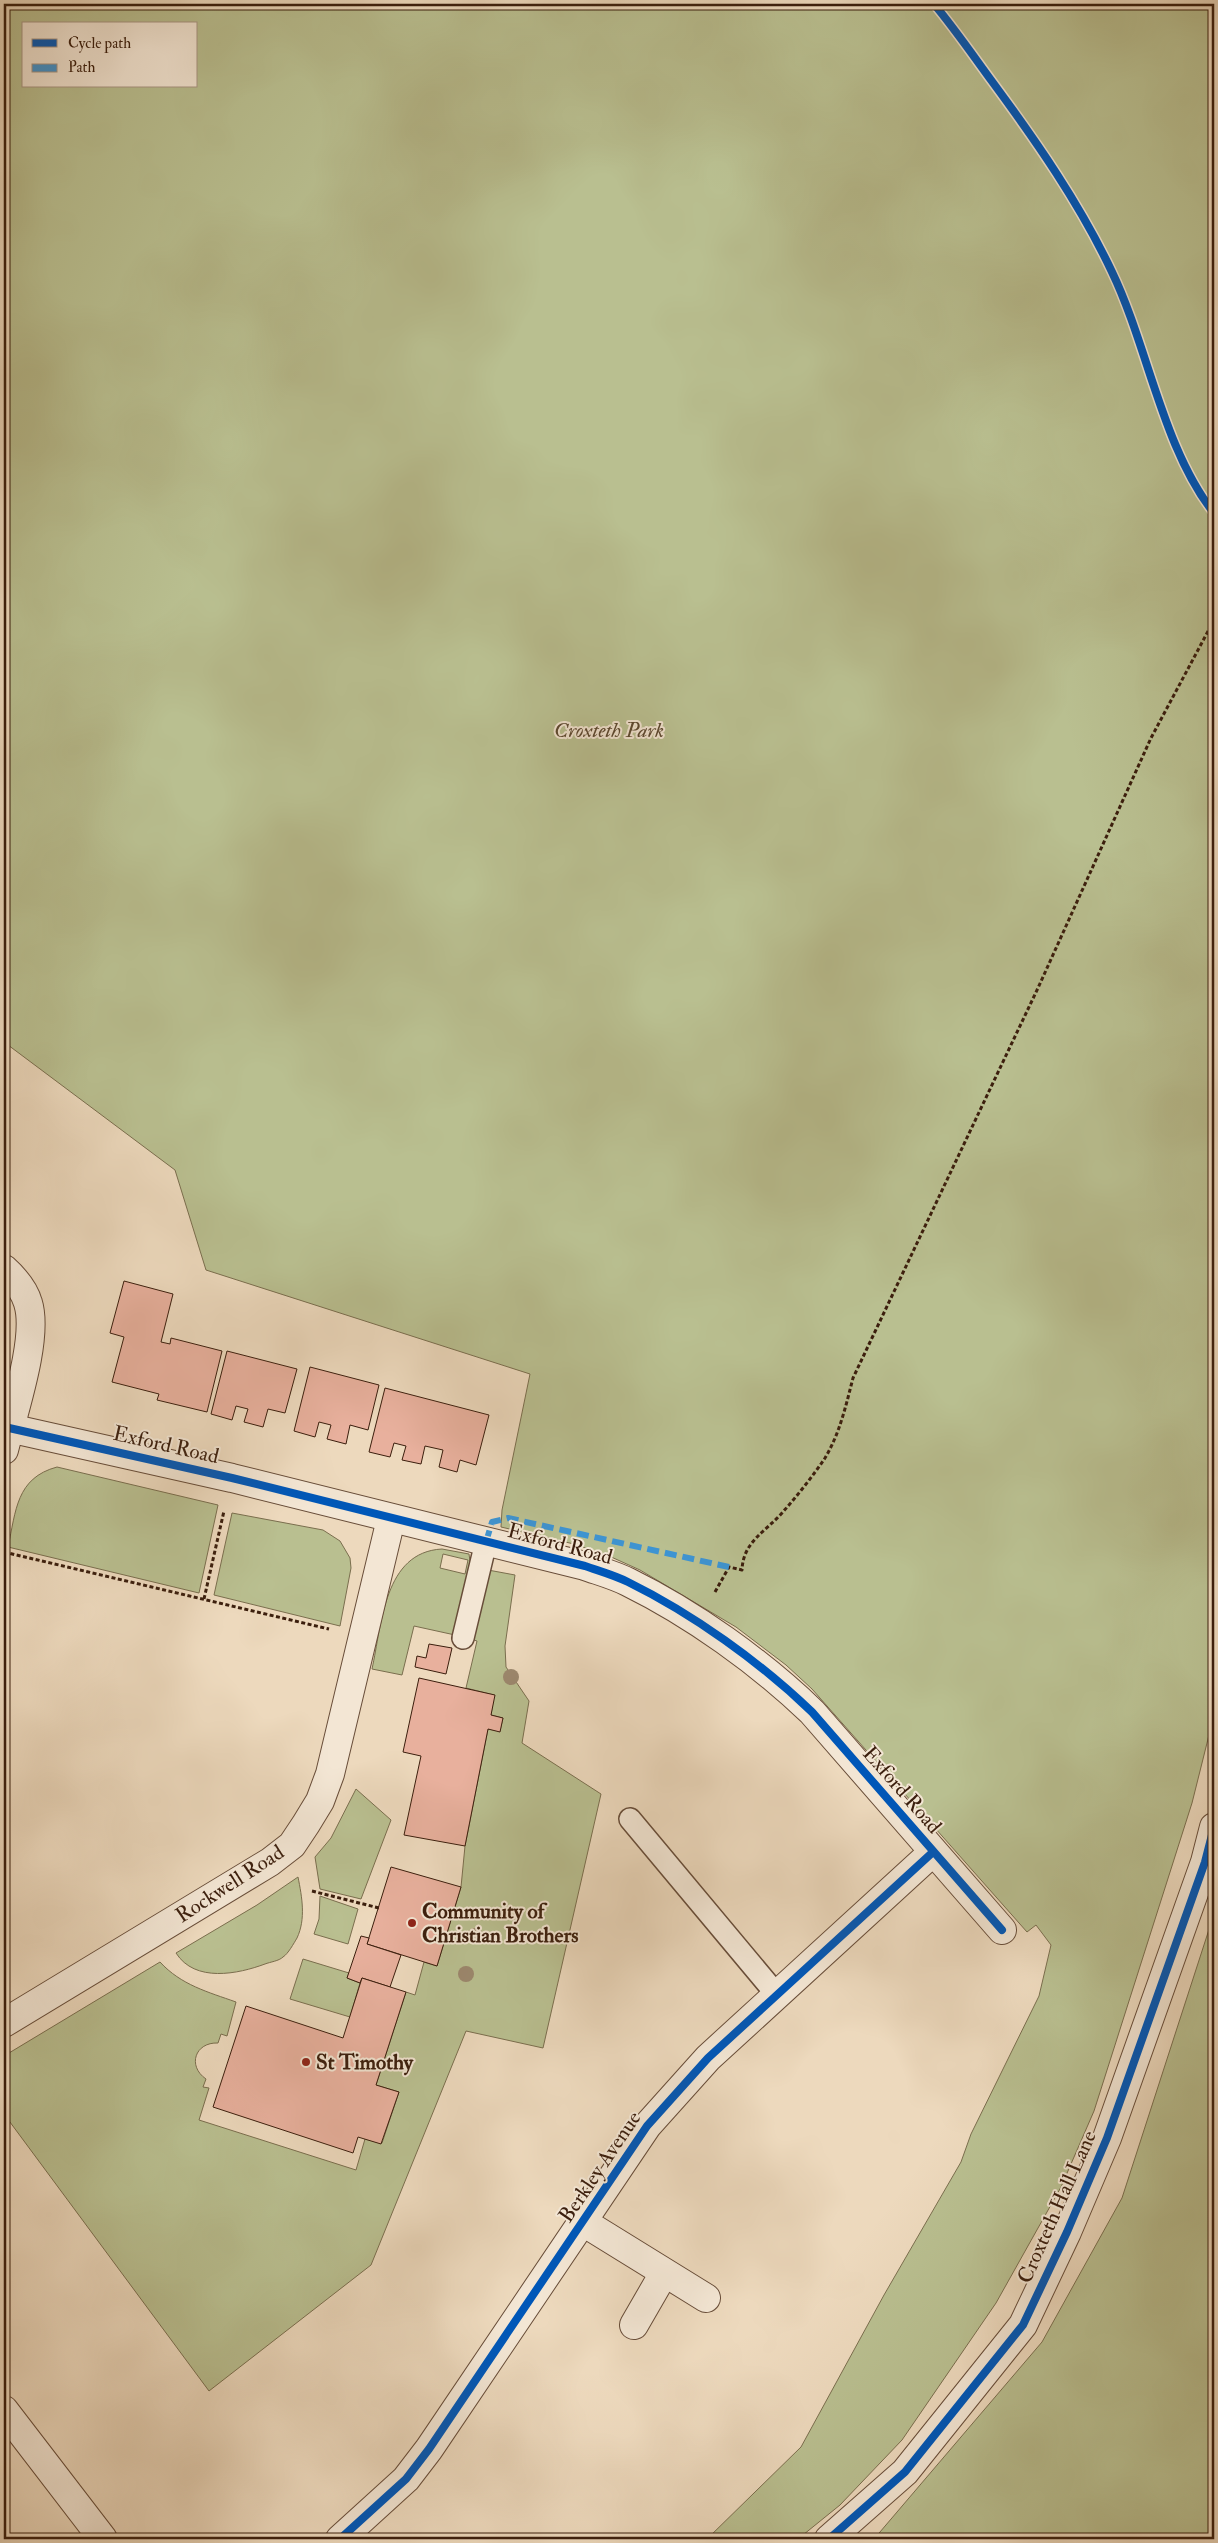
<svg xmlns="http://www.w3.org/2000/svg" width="1218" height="2543" font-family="'IM FELL Double Pica',serif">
	<rect width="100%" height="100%" fill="#edd9bd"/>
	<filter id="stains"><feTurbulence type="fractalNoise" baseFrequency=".004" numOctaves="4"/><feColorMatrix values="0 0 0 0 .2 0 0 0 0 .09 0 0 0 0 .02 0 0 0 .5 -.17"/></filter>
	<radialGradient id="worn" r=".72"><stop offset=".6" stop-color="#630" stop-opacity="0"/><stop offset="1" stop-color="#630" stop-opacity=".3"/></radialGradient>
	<g fill="#b9bf90" stroke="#7a6e4e" fill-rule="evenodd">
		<path d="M4 4H1214V1715L1192 1803 1094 2111 1061 2187 996 2303 902 2440 840 2505 798 2539H707L801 2447 884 2295 961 2162 971 2134 1039 1996 1051 1945 1036 1925 1027 1932 812 1689 786 1665 736 1627 640 1570 609 1556 574 1544 501 1527 502 1510 530 1374 206 1270 175 1170 4 1042ZM24 24H196V86H24Z"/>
		<path d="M57 1467 218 1505 199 1593 8 1547C16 1511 16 1478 57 1467Z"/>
		<polygon points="232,1513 323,1530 340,1541 350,1558 351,1568 340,1626 214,1595"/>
		<path d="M442 1549 469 1554 471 1568 455 1635 414 1626 402 1675 372 1669C382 1624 384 1552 442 1549ZM443 1554 468 1560 465 1574 440 1568Z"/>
		<path d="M488 1570 515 1575 505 1646 506 1667 529 1701 522 1743 601 1794 543 2048 466 2031 371 2265 209 2391 4 2114V2056L160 1962C181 1985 208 1992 236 2002L227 2036 221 2034 218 2043C195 2042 187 2066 206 2079L203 2087 209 2088 199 2120 356 2170 365 2139 382 2143 399 2092 376 2085 406 1992 415 1995 424 1962 437 1966 461 1887 465 1846 488 1729 500 1731 503 1718 491 1715 494 1695 466 1688 477 1641 471 1639Z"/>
		<polygon points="356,1789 391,1820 361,1899 320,1889 315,1857 331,1838"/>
		<path d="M298 1877C302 1897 306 1919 297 1938 294 1943 288 1954 283 1957 279 1961 270 1962 265 1964 238 1974 195 1983 176 1953L257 1905Z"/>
		<polygon points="320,1896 358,1909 348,1944 314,1934 319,1919"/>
		<polygon points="1214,1914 1214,2539 874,2539 1042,2342 1122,2198"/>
		<polygon points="303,1959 349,1973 347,1978 360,1983 350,2017 290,1999"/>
	</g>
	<g fill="#e8b09d" stroke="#3b1e0d">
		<polygon points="124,1281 173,1294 161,1342 170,1344 171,1338 222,1351 207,1412 157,1400 159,1394 112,1382 124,1337 110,1333"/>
		<polygon points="227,1351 297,1369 285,1413 268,1409 263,1427 244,1422 248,1409 236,1406 232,1420 211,1414"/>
		<polygon points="310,1367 379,1385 368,1430 350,1425 346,1444 327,1439 331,1425 319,1422 315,1437 294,1431"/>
		<polygon points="385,1388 489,1415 476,1465 460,1460 457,1472 439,1467 443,1450 425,1446 421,1464 402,1460 406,1446 394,1443 390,1457 369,1452"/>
		<polygon points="429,1644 452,1648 446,1674 415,1667 417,1656 426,1658"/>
		<polygon points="419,1678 495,1695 491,1715 503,1718 500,1732 488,1729 465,1846 404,1835 421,1756 403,1752"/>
		<polygon points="391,1867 461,1887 437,1966 367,1944"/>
		<polygon points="361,1936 369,1938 367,1944 401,1955 390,1987 362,1978 360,1983 347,1978"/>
		<polygon points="362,1978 406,1992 376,2085 399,2092 381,2144 358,2137 353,2153 213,2107 246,2006 343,2038"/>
	</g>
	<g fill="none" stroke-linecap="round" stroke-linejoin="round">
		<g stroke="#684d39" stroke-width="24">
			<g id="service">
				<polyline points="463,1638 486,1542"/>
				<polyline points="630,1819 777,1995"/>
			</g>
		</g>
		<g stroke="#684d39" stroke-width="30">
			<g id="minor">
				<path d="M4 1269C14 1278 24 1289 28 1303 39 1338 13 1413 4 1450"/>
				<path d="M9 1428 232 1478 585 1566C599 1571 614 1575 628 1582 693 1614 760 1662 812 1712L1002 1930"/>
				<polyline points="4,2023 270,1862 292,1845 306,1824 320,1801 330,1774 391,1519"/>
				<polyline points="583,2222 706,2298"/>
				<polyline points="634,2325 664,2273"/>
				<polyline points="4,2410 103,2539"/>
				<polyline points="340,2539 406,2479 429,2449 647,2126 708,2058 933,1852"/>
			</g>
		</g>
		<g stroke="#684d39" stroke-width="30">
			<polyline id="tertiary" points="829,2539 905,2472 1023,2325 1067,2232 1107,2138 1205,1862 1214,1827"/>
		</g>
		<g stroke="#3b1e0d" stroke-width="3" stroke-dasharray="4 2.5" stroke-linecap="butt">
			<polyline points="4,1552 329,1629"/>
			<path d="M715 1592 729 1567 742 1570C743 1542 765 1532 782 1513 797 1496 813 1476 825 1458 840 1433 846 1405 853 1378L1038 988 1151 738 1214 620"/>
			<polyline points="204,1599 224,1511"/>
			<polyline points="312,1891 379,1908"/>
		</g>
		<use href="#service" stroke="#f3e6d4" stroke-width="21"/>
		<use href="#minor" stroke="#f3e6d4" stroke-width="28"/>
		<use href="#tertiary" stroke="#f3e6d4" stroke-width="28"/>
		<polyline stroke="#3e94d2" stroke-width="6" stroke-dasharray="12 6" stroke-linecap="butt" points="486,1542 492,1522 508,1518 729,1567"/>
		<g stroke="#f3e6d4" stroke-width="11">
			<g id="cycleway">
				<path d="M934 4C954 28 972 54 991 80 1036 141 1080 204 1112 272 1148 347 1163 449 1214 513"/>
				<path d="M9 1428 232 1478 585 1566C599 1571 614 1575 628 1582 693 1614 760 1662 812 1712L1002 1930"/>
				<polyline points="340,2539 406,2479 429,2449 647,2126 708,2058 933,1852"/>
				<polyline points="829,2539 905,2472 1023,2325 1067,2232 1107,2138 1205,1862 1214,1827"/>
			</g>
		</g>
		<use href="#cycleway" stroke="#0057b8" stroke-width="8"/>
	</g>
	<g fill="#9c886e">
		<circle cx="511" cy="1677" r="8"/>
		<circle cx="475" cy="1936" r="8"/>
		<circle cx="466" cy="1974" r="8"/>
	</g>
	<g fill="#8f2418" stroke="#f3e6d4" stroke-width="2">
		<circle cx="412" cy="1923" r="5"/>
		<circle cx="306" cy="2062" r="5"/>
	</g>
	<g text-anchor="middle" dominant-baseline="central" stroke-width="4" stroke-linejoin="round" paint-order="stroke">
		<g font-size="21" font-style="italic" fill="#5a462e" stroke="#f3e6d4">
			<text x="609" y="730">Croxteth Park</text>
		</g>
		<g font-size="21" fill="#3b1e0d" stroke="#f3e6d4">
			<text transform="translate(166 1445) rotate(13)">Exford Road</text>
			<text transform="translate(560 1544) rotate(15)">Exford Road</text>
			<text transform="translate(902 1790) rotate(49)">Exford Road</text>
			<text transform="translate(230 1884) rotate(-33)">Rockwell Road</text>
			<text transform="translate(600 2167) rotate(-56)">Berkley Avenue</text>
			<text transform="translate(1057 2207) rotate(-66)">Croxteth Hall Lane</text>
		</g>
		<g font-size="21" font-weight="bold" fill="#3b1e0d" stroke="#f3e6d4" text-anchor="start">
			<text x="422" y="1911">Community of<tspan x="422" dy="24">Christian Brothers</tspan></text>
			<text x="316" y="2062">St Timothy</text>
		</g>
	</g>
	<rect width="1218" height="2543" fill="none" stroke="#edd9bd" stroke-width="20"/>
	<rect x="5" y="5" width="1208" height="2533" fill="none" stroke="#3b1e0d" stroke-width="2.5"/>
	<rect x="10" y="10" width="1198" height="2523" fill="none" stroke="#3b1e0d"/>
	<rect x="22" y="22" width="175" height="65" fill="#f3e6d4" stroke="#a99684"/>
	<rect x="32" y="39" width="25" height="8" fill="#0057b8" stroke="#a99684"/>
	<text x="68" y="48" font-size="15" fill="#3b1e0d">Cycle path</text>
	<rect x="32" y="64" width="25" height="8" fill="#3e94d2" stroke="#a99684"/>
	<text x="68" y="72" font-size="15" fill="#3b1e0d">Path</text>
	<rect width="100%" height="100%" filter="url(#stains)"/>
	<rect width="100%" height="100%" fill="url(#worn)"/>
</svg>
